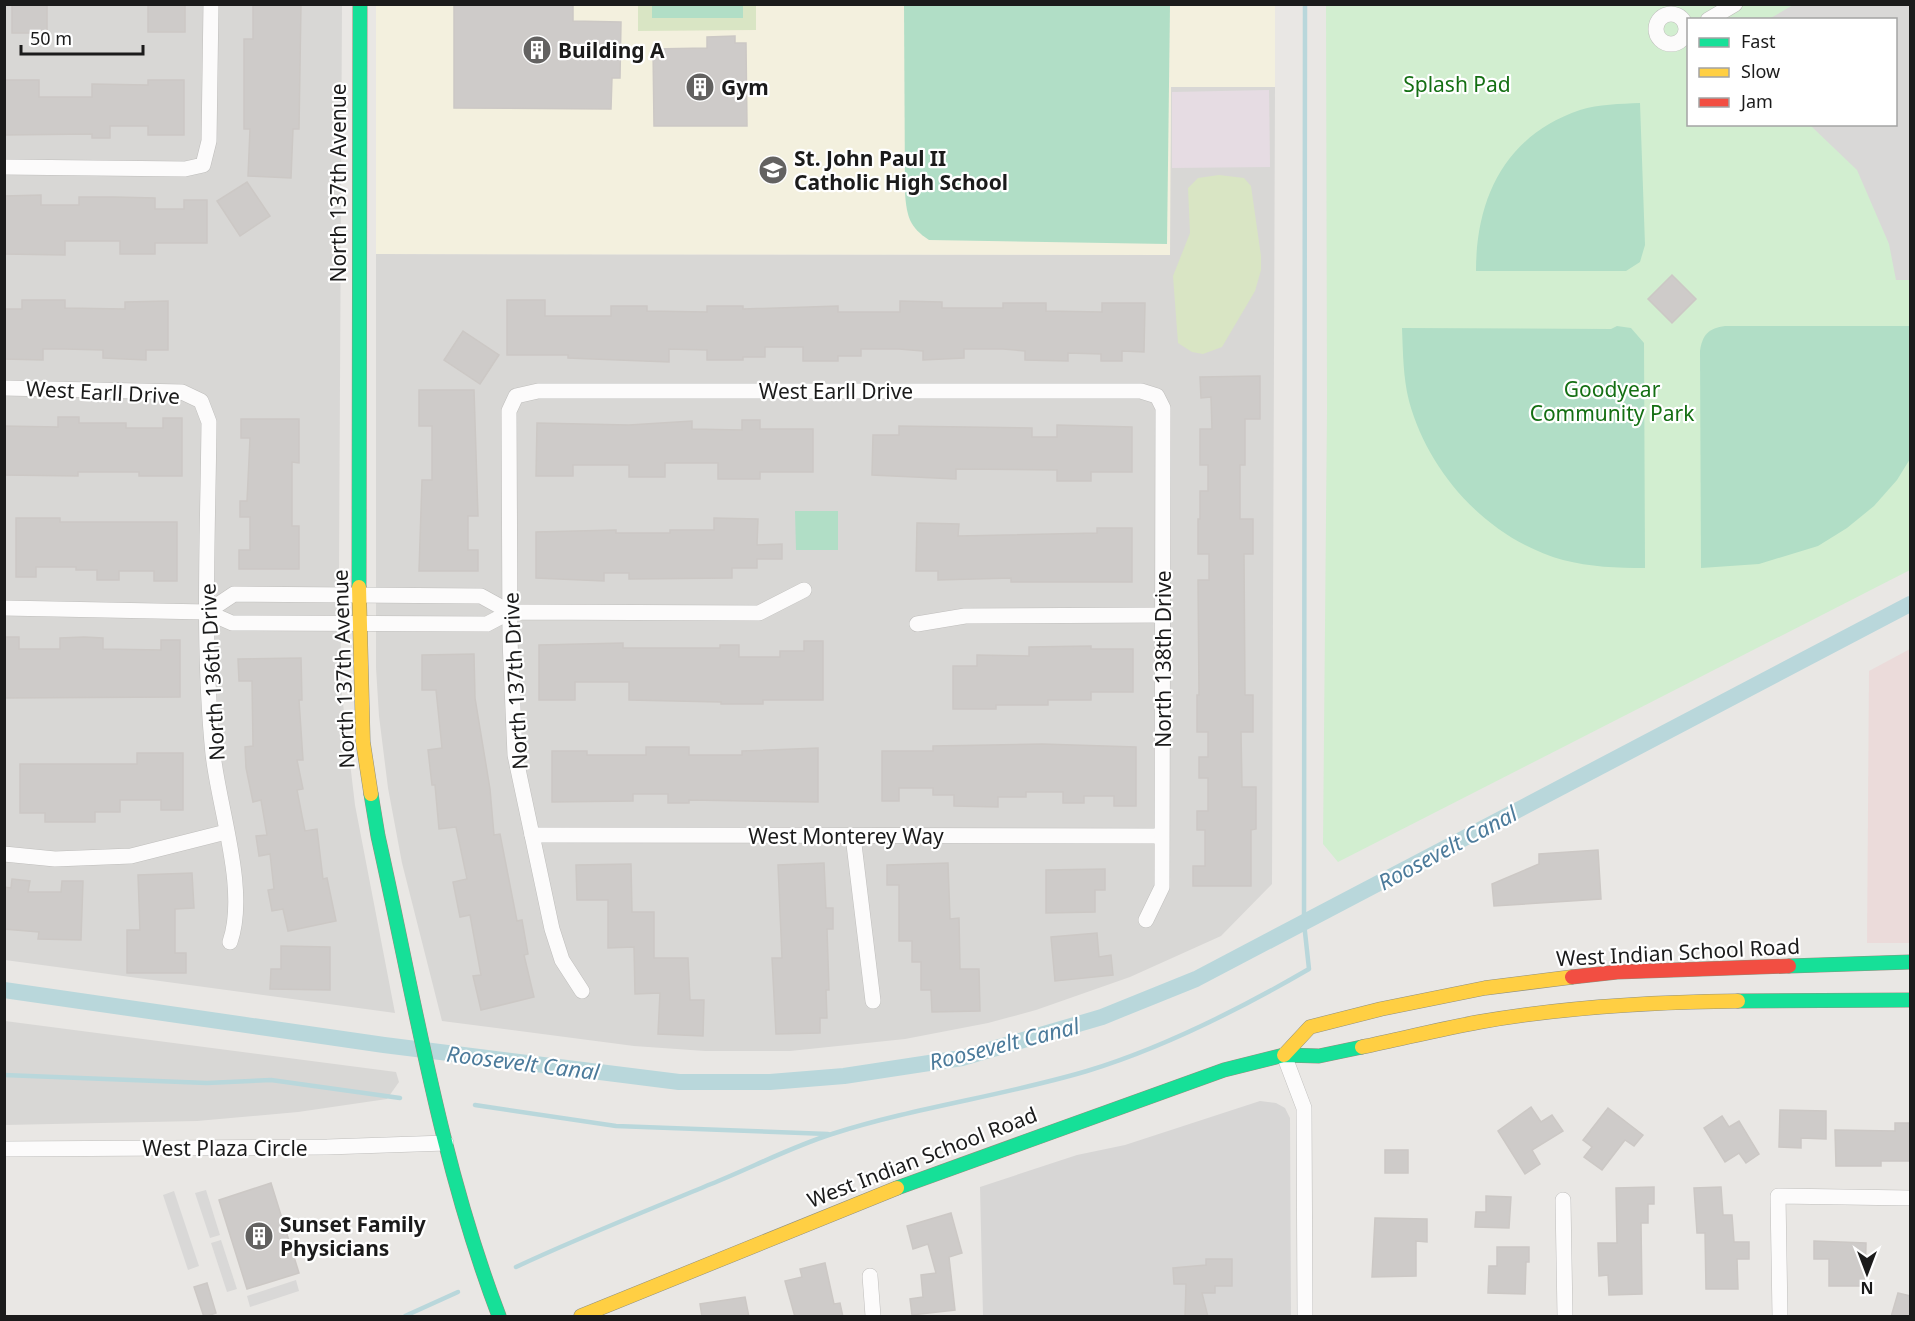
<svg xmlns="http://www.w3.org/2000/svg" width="1915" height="1321" font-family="'Noto Sans',sans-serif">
	<rect width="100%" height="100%" fill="#e9e7e4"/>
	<g fill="#d8d7d5">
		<polygon points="5,5 342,5 339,571 342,695 355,805 395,1013 5,960"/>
		<polygon points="1171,86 1275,87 1272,884 1221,936 1130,977 1036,1010 988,1023 905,1039 790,1051 705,1051 634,1046 442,1021 402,863 388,788 379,716 376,668 376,254 1169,255"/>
		<polygon points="5,1021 396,1072 399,1082 387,1099 298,1112 197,1121 5,1125"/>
	</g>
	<polygon fill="#ebdbda" points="1910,649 1910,943 1867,943 1869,671"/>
	<polygon fill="#e6dce3" points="1269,90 1270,167 1172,168 1172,92"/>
	<polygon fill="#f3f0de" points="376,5 1275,5 1275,87 1171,87 1170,255 376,254"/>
	<polygon fill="#d7d6d5" points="1260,1101 1276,1103 1285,1108 1290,1118 1291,1316 983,1316 980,1187 1077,1155 1125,1145"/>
	<g fill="#d9e5c4">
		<polygon points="638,5 756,5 756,30 638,31"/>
		<polygon points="1219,175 1244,178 1251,186 1261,256 1261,270 1255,291 1222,347 1203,354 1192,352 1178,343 1173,276 1190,233 1188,188 1198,178"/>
	</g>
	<path fill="#d2eed0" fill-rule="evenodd" d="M1326 5H1910V570L1338 862 1323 844 1327 408ZM1688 20H1896V124H1688Z"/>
	<g fill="#b1dec6">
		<rect x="652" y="5" width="91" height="13"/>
		<path d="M904 5H1170L1167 244 929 240C909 227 907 216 905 194Z"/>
		<path d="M1640 103 1645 245 1640 262 1626 271H1476C1476 197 1506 135 1580 110 1599 104 1620 104 1640 103Z"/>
		<path d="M1617 326 1631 328 1644 343 1645 568C1617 568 1590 567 1563 560 1488 539 1429 474 1409 401 1403 377 1403 352 1402 328L1611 329Z"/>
		<path d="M1725 326H1910V459L1897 480 1874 506 1847 528 1818 546 1759 564 1701 568 1700 351C1702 335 1709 328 1725 326Z"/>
		<polygon points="795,511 838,511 838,550 796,550"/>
	</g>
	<g fill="#d9d8d7">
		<polygon points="1795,4 1910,5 1910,283 1909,280 1896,280 1889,244 1857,170 1810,125 1896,124 1896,20 1769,19"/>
		<polygon points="206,1190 220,1235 210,1238 195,1193"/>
		<polygon points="174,1191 199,1266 188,1270 163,1195"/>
		<polygon points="221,1240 237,1289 227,1292 211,1243"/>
		<polygon points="296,1280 299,1291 250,1307 247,1296"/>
	</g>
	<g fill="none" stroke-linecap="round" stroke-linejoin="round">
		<g stroke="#b9d7db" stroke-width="4.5">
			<polyline points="4,1075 207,1083 271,1080 400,1098"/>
			<polyline points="475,1105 616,1126 828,1134"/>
			<path d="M516 1267C580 1237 646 1211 711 1184 751 1168 791 1147 832 1134 916 1107 1003 1096 1087 1071 1163 1048 1240 1009 1309 969L1304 923 1305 4"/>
			<polyline points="405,1316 458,1292"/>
		</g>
		<polyline stroke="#b9d7db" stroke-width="16" points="4,990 384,1045 679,1082 770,1082 844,1076 962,1058 1102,1017 1196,979 1910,604"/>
	</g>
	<g fill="#cecbc9" stroke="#ccc8c5" stroke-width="1.5">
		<rect x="12" y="4" width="35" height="29"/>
		<rect x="148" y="4" width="37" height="28"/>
		<polygon points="253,4 301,4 299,129 293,129 291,178 248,176 250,129 244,129 244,39 253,39"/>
		<polygon points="454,4 573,4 573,21 621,22 620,78 612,78 611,109 454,108"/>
		<polygon points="735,36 735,43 746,43 747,126 654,126 653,49 707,48 707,37"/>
		<polygon points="4,80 39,80 39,97 92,97 92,84 148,85 148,80 184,80 184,135 148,135 148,126 110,126 110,138 92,138 92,134 4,135"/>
		<polygon points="247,182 270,216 240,236 217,201"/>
		<polygon points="41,195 41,205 79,205 79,197 114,197 155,198 155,209 184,209 184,200 207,200 207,243 155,243 155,254 120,254 120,241 65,241 65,255 4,254 4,196"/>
		<polygon points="1672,275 1696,299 1672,323 1648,299"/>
		<polygon points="22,300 65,300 65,308 125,309 125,302 168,301 168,350 146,350 146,360 103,358 103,350 65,349 43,349 43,360 4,359 4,309 22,309"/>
		<polygon points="507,300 545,300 545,316 611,316 611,306 647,306 647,311 707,312 707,306 743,306 743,309 838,306 838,312 900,312 900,301 942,302 942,308 1003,308 1003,303 1046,303 1046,311 1102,312 1102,303 1145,303 1144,352 1122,351 1122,361 1101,361 1101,354 1068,353 1068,361 1025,360 1025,351 1003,349 964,349 964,358 923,360 923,351 899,349 861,349 861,356 838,356 838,361 803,361 803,347 765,347 765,357 743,357 743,360 707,360 707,350 669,349 669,362 568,358 568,355 507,355"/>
		<polygon points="463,331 499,355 480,384 444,360"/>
		<polygon points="1260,376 1260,419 1245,419 1245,465 1240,465 1240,519 1253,519 1253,554 1244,554 1245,695 1253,695 1253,732 1241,732 1242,787 1256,787 1256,829 1251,830 1251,886 1193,886 1193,866 1205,866 1205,830 1197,830 1197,811 1208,811 1208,778 1199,778 1199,757 1208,757 1208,732 1197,732 1197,695 1199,695 1198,580 1209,580 1209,554 1198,554 1198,519 1200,519 1200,491 1208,491 1208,465 1200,465 1200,429 1212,429 1211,397 1201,398 1200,377"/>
		<polygon points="419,390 474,390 478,516 468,516 468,550 478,550 478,571 419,571 422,480 432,480 432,426 419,426"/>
		<polygon points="58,417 79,417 79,423 126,423 126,428 163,428 163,418 182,418 182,476 139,476 139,472 78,472 78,476 4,475 4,426 58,427"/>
		<polygon points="241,419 299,419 299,463 292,462 292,526 299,526 299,569 239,569 239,550 250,550 250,517 240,517 240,501 247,501 250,438 241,438"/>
		<polygon points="742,420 760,420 760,429 813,429 813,472 760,472 760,479 718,479 718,463 665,463 665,477 629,477 629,465 573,465 573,476 536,476 537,423 629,425 692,421 692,429 742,430"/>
		<polygon points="1057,425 1132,427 1132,472 1091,472 1091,481 1057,481 1057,470 956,469 956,479 872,475 873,435 899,435 899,426 1032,428 1032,437 1057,437"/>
		<polygon points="16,518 60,518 60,522 177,522 177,581 154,581 154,571 119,571 119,580 97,580 97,570 76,570 76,567 36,567 36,577 16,577"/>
		<polygon points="714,518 758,519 757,545 782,544 782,559 757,559 757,568 732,568 732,578 629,579 629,573 604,573 604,581 536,578 536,532 616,530 616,533 670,533 670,530 714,530"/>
		<polygon points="917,523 959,524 958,536 1097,533 1097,528 1132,528 1132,582 1011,582 1011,578 938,580 938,571 916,571"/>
		<polygon points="4,637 19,637 19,649 60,649 60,638 84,637 103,638 103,649 161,650 161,640 180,640 180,697 4,698"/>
		<polygon points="804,641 823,641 823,700 763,700 763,704 721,704 721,702 629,700 629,682 575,682 575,700 539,700 539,645 623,643 623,648 720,648 720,645 739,645 739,657 780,657 780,651 804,651"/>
		<polygon points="1091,646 1091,649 1133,649 1133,692 1091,692 1091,700 1048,700 1048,705 996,705 996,709 953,709 953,666 977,666 977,655 1029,656 1029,647"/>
		<polygon points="474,654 475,698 490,789 494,835 500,834 517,921 522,920 528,954 524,955 534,997 481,1010 473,976 481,975 470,915 460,917 453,882 467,879 456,827 439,829 435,785 432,785 428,750 442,748 436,690 422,690 422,655"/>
		<polygon points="301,658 302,700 299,700 303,760 297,760 303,789 297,790 305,831 317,829 323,879 327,878 336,921 288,931 283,909 272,911 268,890 274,889 270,854 259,856 256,836 267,835 261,800 253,802 246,768 245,747 253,746 252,681 239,681 238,659"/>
		<polygon points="1042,744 1136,747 1136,806 1114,806 1114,796 1084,796 1084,803 1063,803 1063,792 1026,792 1026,797 998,797 998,807 954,806 954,795 933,795 933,788 899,788 899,801 882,801 882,751 933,751 933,746"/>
		<polygon points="646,747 689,747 689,755 742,755 742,751 818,748 818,802 689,800 689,803 668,803 668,794 633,794 633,801 552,802 552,751 587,751 587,755 646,755"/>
		<polygon points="137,753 183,753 183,810 161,810 161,800 120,800 120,812 95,812 95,822 45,822 45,813 20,813 20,764 137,764"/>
		<polygon points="1598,850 1601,899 1494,906 1492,884 1539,864 1539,854"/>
		<polygon points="824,863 826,908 833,908 833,929 827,929 829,990 826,990 827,1018 820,1018 820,1033 776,1034 772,958 782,958 778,865"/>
		<polygon points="948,863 950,919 959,918 960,969 979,969 980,1011 932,1012 931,990 921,990 921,962 912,962 912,941 899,941 899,885 887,885 887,865"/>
		<polygon points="631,864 632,912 654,912 654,958 688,958 690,1000 704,1000 703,1036 658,1034 660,993 635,994 634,947 608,948 608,900 577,900 576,865"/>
		<polygon points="1105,869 1105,890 1095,890 1095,912 1046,913 1046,870"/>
		<polygon points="192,873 194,908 175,909 175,953 186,953 186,973 127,973 127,930 140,930 138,875"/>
		<polygon points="12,879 30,881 28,892 61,892 62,881 83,881 81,940 38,939 39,932 4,929 4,887 11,888"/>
		<polygon points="1097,933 1099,957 1111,955 1113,975 1055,981 1051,937"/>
		<polygon points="281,946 330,947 330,990 270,989 271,969 281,969"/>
		<polygon points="1531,1107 1541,1122 1552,1115 1563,1131 1532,1150 1540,1164 1525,1174 1498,1131"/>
		<polygon points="1608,1108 1643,1135 1634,1146 1625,1140 1602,1170 1584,1157 1592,1147 1583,1140"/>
		<polygon points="1780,1110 1826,1111 1826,1139 1801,1138 1801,1148 1779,1147"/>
		<polygon points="1722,1116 1729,1127 1739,1121 1759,1154 1746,1163 1739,1153 1725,1162 1704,1128"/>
		<polygon points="1895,1123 1911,1123 1911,1161 1881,1161 1881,1166 1836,1166 1835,1130 1895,1131"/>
		<rect x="1385" y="1150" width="23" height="23"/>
		<polygon points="271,1183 299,1273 247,1289 219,1200"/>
		<polygon points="1654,1187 1654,1204 1648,1204 1648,1223 1641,1223 1642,1294 1609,1295 1608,1275 1599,1276 1598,1243 1617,1243 1616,1188"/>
		<polygon points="1721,1187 1723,1215 1732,1215 1734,1242 1749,1242 1749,1259 1737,1259 1738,1289 1706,1289 1705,1233 1697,1233 1694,1188"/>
		<polygon points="1486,1196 1511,1197 1509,1228 1475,1227 1476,1212 1486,1212"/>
		<polygon points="951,1213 962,1253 949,1257 955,1310 912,1315 910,1299 923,1297 921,1275 936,1273 928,1244 913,1249 907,1226"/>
		<polygon points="1375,1218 1427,1219 1427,1242 1416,1241 1416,1276 1372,1277"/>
		<polygon points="1814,1241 1866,1243 1865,1286 1829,1286 1829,1259 1814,1259"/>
		<polygon points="1497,1247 1529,1247 1529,1262 1526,1262 1525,1294 1488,1293 1489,1266 1497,1266"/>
		<polygon points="1206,1259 1232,1259 1232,1286 1215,1286 1215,1293 1202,1293 1208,1317 1185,1317 1186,1284 1174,1284 1173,1268 1206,1265"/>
		<polygon points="825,1263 834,1304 840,1303 843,1317 795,1317 785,1281 802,1277 800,1269"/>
		<polygon points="207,1283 216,1313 204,1317 194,1287"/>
		<polygon points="1898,1293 1911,1296 1911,1317 1891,1317"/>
		<polygon points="745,1297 749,1317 702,1317 700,1304"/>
	</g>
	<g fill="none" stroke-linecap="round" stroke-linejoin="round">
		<g stroke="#bfbebc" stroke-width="16">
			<g id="street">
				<circle cx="1671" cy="29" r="15"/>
				<polyline points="1708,20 1735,4"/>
				<polyline points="4,167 185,169 203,165 209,141 211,4"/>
				<path d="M4 388 182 392 201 401 209 422C208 532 202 644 213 754 219 809 248 890 230 942"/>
				<polyline points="4,608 207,612 232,623 487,624 510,612 759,613 804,590"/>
				<polyline points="207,612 234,594 481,596 510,612"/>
				<polyline points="917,624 965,616 1164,615"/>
				<polyline points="532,835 1161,836"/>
				<polyline points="853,836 873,1001"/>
				<polyline points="4,854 55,859 131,856 226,832"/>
				<polyline points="582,991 562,960 552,929 515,755 510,640 509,411 516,396 538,391 1141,391 1157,396 1163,408 1162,887 1146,920"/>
				<polyline points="1284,1055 1304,1108 1305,1316"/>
				<polyline points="4,1149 327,1147 446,1143"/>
				<polyline points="1563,1200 1565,1316"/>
				<polyline points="870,1276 873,1316"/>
				<polyline points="1780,1316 1778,1196 1910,1198"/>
			</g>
		</g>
		<g stroke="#91907e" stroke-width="15">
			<g id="fast">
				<polyline points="359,587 360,4"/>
				<path d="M371 794 378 836C414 996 440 1162 499 1316"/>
				<polyline points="1789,966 1910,962"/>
				<polyline points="1738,1001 1910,1000"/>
				<polyline points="897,1188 1224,1070 1284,1055 1319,1056 1362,1047"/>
			</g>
		</g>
		<g stroke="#91907e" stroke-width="15">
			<g id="slow">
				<polyline points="359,587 363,742 371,794"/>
				<path d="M1362 1047C1401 1039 1440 1029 1479 1022 1564 1007 1652 1002 1738 1001"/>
				<polyline points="1284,1055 1310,1027 1381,1009 1485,988 1572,977"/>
				<polyline points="581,1316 897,1188"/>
			</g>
		</g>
		<g stroke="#91907e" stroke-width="15">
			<polyline id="jam" points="1572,977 1617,972 1789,966"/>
		</g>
		<use href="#street" stroke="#fcfbfb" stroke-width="15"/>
		<use href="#fast" stroke="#16e098" stroke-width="14"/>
		<use href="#slow" stroke="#ffcf43" stroke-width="14"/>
		<use href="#jam" stroke="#f24e42" stroke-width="14"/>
	</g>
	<defs>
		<g id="building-disc" transform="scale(1.5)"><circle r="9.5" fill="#636261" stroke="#fff"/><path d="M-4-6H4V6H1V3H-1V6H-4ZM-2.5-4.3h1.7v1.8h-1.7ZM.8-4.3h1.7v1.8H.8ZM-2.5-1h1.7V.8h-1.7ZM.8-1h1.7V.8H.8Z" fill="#fff"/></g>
		<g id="school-disc" transform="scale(1.5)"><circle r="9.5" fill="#636261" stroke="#fff"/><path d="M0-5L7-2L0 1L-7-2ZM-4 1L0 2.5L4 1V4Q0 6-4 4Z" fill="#fff"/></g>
	</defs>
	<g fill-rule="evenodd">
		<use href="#building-disc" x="537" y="50"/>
		<use href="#building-disc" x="700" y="87"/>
		<use href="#school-disc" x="773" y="170"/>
		<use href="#building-disc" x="259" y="1236"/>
	</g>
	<g text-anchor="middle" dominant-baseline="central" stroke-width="4.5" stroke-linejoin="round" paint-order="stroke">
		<g font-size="21" font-weight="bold" fill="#1b1b1b" stroke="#fff" text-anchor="start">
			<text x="558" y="50">Building A</text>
			<text x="721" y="87">Gym</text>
			<text x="794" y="158">St. John Paul II<tspan x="794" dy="24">Catholic High School</tspan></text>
			<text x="280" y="1224">Sunset Family<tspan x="280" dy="24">Physicians</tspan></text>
		</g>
		<g font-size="21" fill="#146f13" stroke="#fff">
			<text x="1457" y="84">Splash Pad</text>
			<text x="1612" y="389">Goodyear<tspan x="1612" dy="24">Community Park</tspan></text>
		</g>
		<g font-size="21" fill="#1b1b1b" stroke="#fff">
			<text transform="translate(338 183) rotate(-90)">North 137th Avenue</text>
			<text x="836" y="391">West Earll Drive</text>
			<text transform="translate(103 392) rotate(3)">West Earll Drive</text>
			<text transform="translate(1163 659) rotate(-90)">North 138th Drive</text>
			<text transform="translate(343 669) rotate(-92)">North 137th Avenue</text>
			<text transform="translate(212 672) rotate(-93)">North 136th Drive</text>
			<text transform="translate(515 681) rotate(-93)">North 137th Drive</text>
			<text x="846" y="836">West Monterey Way</text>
			<text transform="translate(1678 952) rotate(-3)">West Indian School Road</text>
			<text x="225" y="1148">West Plaza Circle</text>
			<text transform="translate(922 1157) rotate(-21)">West Indian School Road</text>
		</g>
		<g font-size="22" font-style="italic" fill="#4c7b9b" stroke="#fff">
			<text transform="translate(1447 847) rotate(-28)">Roosevelt Canal</text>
			<text transform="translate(1004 1043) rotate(-14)">Roosevelt Canal</text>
			<text transform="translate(523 1062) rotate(7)">Roosevelt Canal</text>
		</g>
	</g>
	<rect width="1915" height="1321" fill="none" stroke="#1b1b1b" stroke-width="12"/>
	<rect x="1687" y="18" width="210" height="108" fill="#ffffff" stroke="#a4a4a4" stroke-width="1.5"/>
	<rect x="1699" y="38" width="30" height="9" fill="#16e098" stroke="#a4a4a4" stroke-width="1.5"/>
	<text x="1741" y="48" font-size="18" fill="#1b1b1b">Fast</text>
	<rect x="1699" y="68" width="30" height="9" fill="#ffcf43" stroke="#a4a4a4" stroke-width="1.5"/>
	<text x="1741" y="78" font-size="18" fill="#1b1b1b">Slow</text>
	<rect x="1699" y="98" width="30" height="9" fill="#f24e42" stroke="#a4a4a4" stroke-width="1.5"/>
	<text x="1741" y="108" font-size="18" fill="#1b1b1b">Jam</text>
	<g transform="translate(1867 1273) rotate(180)" stroke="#ffffff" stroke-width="4.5" paint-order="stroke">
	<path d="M0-4.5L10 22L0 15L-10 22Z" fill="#1b1b1b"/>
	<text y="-9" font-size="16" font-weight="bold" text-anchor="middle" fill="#1b1b1b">N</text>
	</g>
	<path d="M21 45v9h122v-9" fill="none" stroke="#1b1b1b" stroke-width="3"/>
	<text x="30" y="45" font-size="18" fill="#1b1b1b" stroke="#ffffff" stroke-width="4.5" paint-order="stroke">50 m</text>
</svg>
